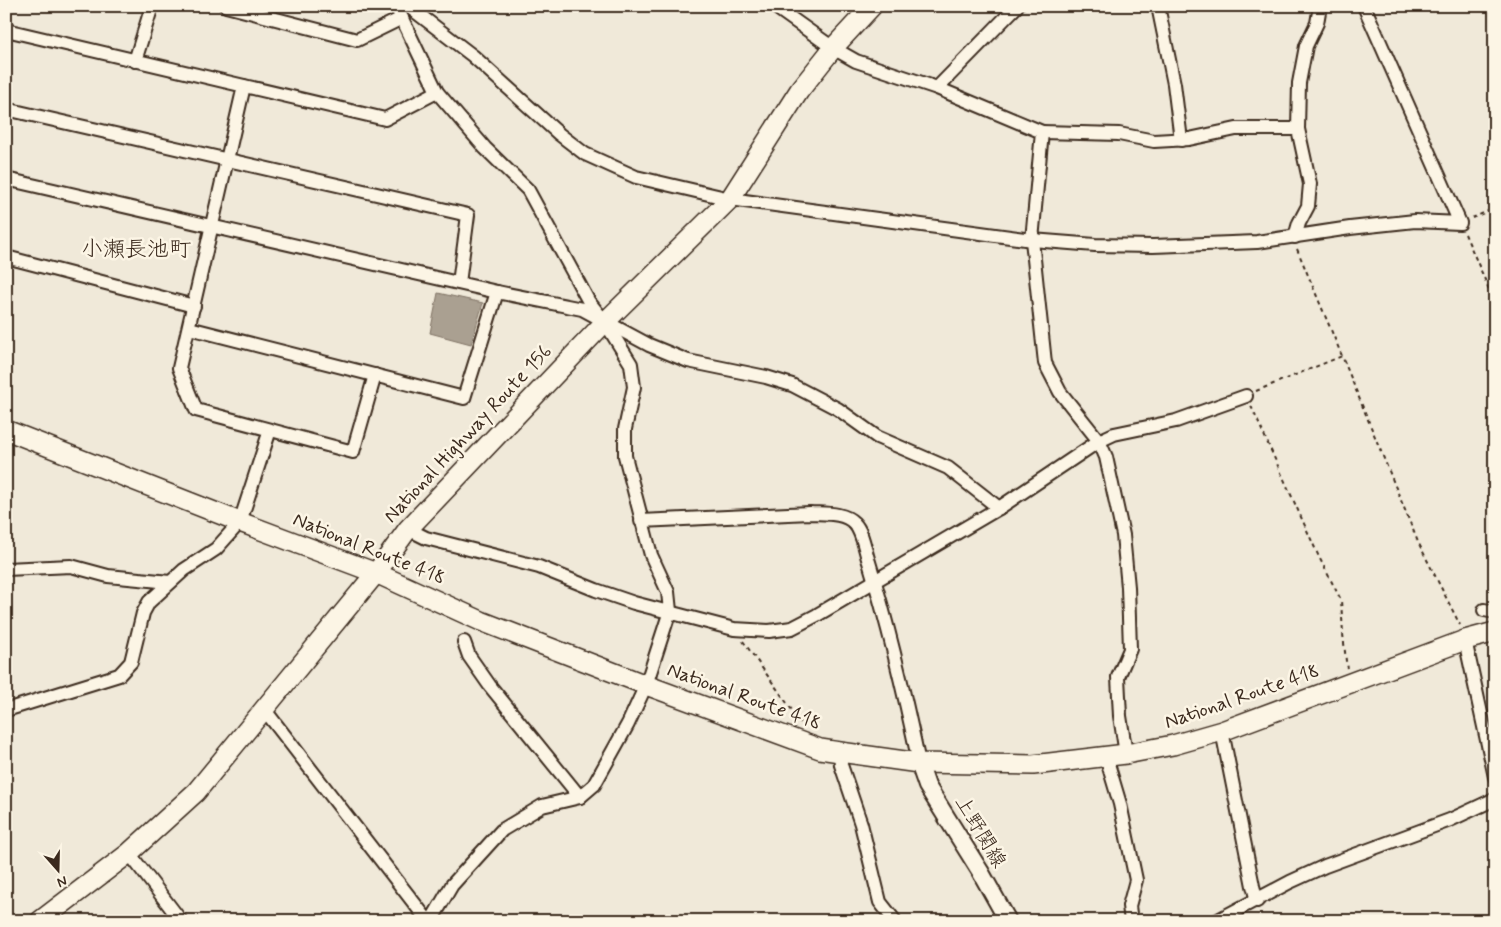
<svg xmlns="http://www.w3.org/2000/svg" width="1501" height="927" font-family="Mynerve,'Klee One',sans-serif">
	<rect width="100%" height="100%" fill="#f0e9d9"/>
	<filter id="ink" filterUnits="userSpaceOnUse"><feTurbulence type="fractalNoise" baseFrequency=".02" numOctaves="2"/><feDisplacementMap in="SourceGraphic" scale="10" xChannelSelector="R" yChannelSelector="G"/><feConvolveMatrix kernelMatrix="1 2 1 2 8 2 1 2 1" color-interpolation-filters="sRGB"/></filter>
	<g filter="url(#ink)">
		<polygon fill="#aaa091" stroke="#7e7163" points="438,293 483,303 471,344 430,333"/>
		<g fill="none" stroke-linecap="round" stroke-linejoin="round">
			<g stroke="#3b2a1e" stroke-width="16">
				<g id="minor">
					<polyline points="226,6 357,40 402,18"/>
					<polyline points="396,6 437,92 485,148 528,190 589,302 605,322 631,364 634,387 625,429 625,456 651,555 668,592 670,611 646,685 628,724 594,785 580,797 542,806 502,830 452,885 431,921"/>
					<polyline points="408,6 473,56 559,134 585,154 636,177 730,199 1032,240 1095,245 1153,246 1257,242 1350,228 1415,221 1460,223 1364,6"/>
					<polyline points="774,6 833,48 856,61 937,88 1042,132 1032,240 1045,363 1060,392 1099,441 1114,434 1176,421 1246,396"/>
					<polyline points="1158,6 1174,84 1181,140"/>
					<polyline points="6,30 385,119 437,92"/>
					<polyline points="135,61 152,6"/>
					<polyline points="244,86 179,368 196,410 353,452 375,375"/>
					<polyline points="937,88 1017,6"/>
					<polyline points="6,109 468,215 459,283"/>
					<polyline points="1042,132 1119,134 1154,141 1189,139 1236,129 1298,129"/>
					<polyline points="6,179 497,292 582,309 649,345 688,361 766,377 792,385 838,409 877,437 948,468 999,508"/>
					<polyline points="1295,237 1299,223 1308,206 1310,184 1298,129 1299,83 1306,46 1317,23 1320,6"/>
					<polyline points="6,257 194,306"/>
					<polyline points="189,328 464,398 497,292"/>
					<path d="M641 521 810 513C824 514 844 512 854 523 863 532 865 551 869 562 889 628 905 696 919 763"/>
					<polyline points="408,529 426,538 539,567 596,590 634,603 734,629 769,631 792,628 817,615 999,508 1099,441 1106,457 1123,535 1128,587 1130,649 1118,677 1120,716 1126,754"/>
					<polyline points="6,569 71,566 108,576 170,582"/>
					<polyline points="1484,610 1495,612"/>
					<polyline points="1465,640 1495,777"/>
					<polyline points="464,642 469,656 490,686 580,797"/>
					<polyline points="264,709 428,921"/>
					<polyline points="6,710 119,675 131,662 143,613 149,602 184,570 216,549 240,522 270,430"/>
					<polyline points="1222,731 1253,886 1257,901"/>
					<polyline points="840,752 841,765 861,824 880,902 895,921"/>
					<polyline points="1106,757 1120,804 1136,880 1129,906 1131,921"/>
					<polyline points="129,853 181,921"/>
					<polyline points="1216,921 1290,882 1325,866 1450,820 1495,799"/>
				</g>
			</g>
			<g stroke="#3b2a1e" stroke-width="20">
				<polyline id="major" points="919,763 927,786 980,871 1008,921"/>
			</g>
			<g stroke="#3b2a1e" stroke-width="22">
				<g id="highway">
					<polyline points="6,430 240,522 376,573 481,621 646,685 820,749 840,752 919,763 1033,765 1126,754 1173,745 1222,731 1465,640 1495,632"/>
					<polyline points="40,921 129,853 196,792 376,573 408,529 605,322 730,199 799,91 833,48 872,6"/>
				</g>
			</g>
			<g stroke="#3b2a1e" stroke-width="2" stroke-dasharray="4 4" stroke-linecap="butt">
				<polyline points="1472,218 1495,208"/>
				<polyline points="1465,234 1495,303"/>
				<polyline points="1297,249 1342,356 1418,542 1460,625"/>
				<polyline points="1256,391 1342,356"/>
				<polyline points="1251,406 1319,557 1341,600 1343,634 1346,661 1348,668"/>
				<polyline points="743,641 804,727"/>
			</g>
			<use href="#minor" stroke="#fcf5e5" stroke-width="12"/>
			<use href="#major" stroke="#fcf5e5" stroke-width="16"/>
			<use href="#highway" stroke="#fcf5e5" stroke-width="19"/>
		</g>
	</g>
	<g text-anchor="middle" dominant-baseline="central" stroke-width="5" stroke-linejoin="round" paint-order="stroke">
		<g font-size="20" fill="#3b2a1e" stroke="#fcf5e5">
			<text transform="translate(468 434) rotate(-47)">National Highway Route 156</text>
			<text transform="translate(369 549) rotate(22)">National Route 418</text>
			<text transform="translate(744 697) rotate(20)">National Route 418</text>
			<text transform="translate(1242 697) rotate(-19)">National Route 418</text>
			<text transform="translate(980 832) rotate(59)">上野関線</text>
		</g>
		<g font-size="22" fill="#3b2a1e" stroke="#fcf5e5">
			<text x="136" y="250">小瀬長池町</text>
		</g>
	</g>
	<rect width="1501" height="927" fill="none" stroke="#fcf5e5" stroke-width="25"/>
	<rect x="12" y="12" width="1476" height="902" fill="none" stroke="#3b2a1e" stroke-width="2" filter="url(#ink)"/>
	<g transform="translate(58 870) rotate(160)" stroke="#fcf5e5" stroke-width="4" paint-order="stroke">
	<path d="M0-4L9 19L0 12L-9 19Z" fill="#3b2a1e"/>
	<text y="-8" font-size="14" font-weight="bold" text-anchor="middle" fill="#3b2a1e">N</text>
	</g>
</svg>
